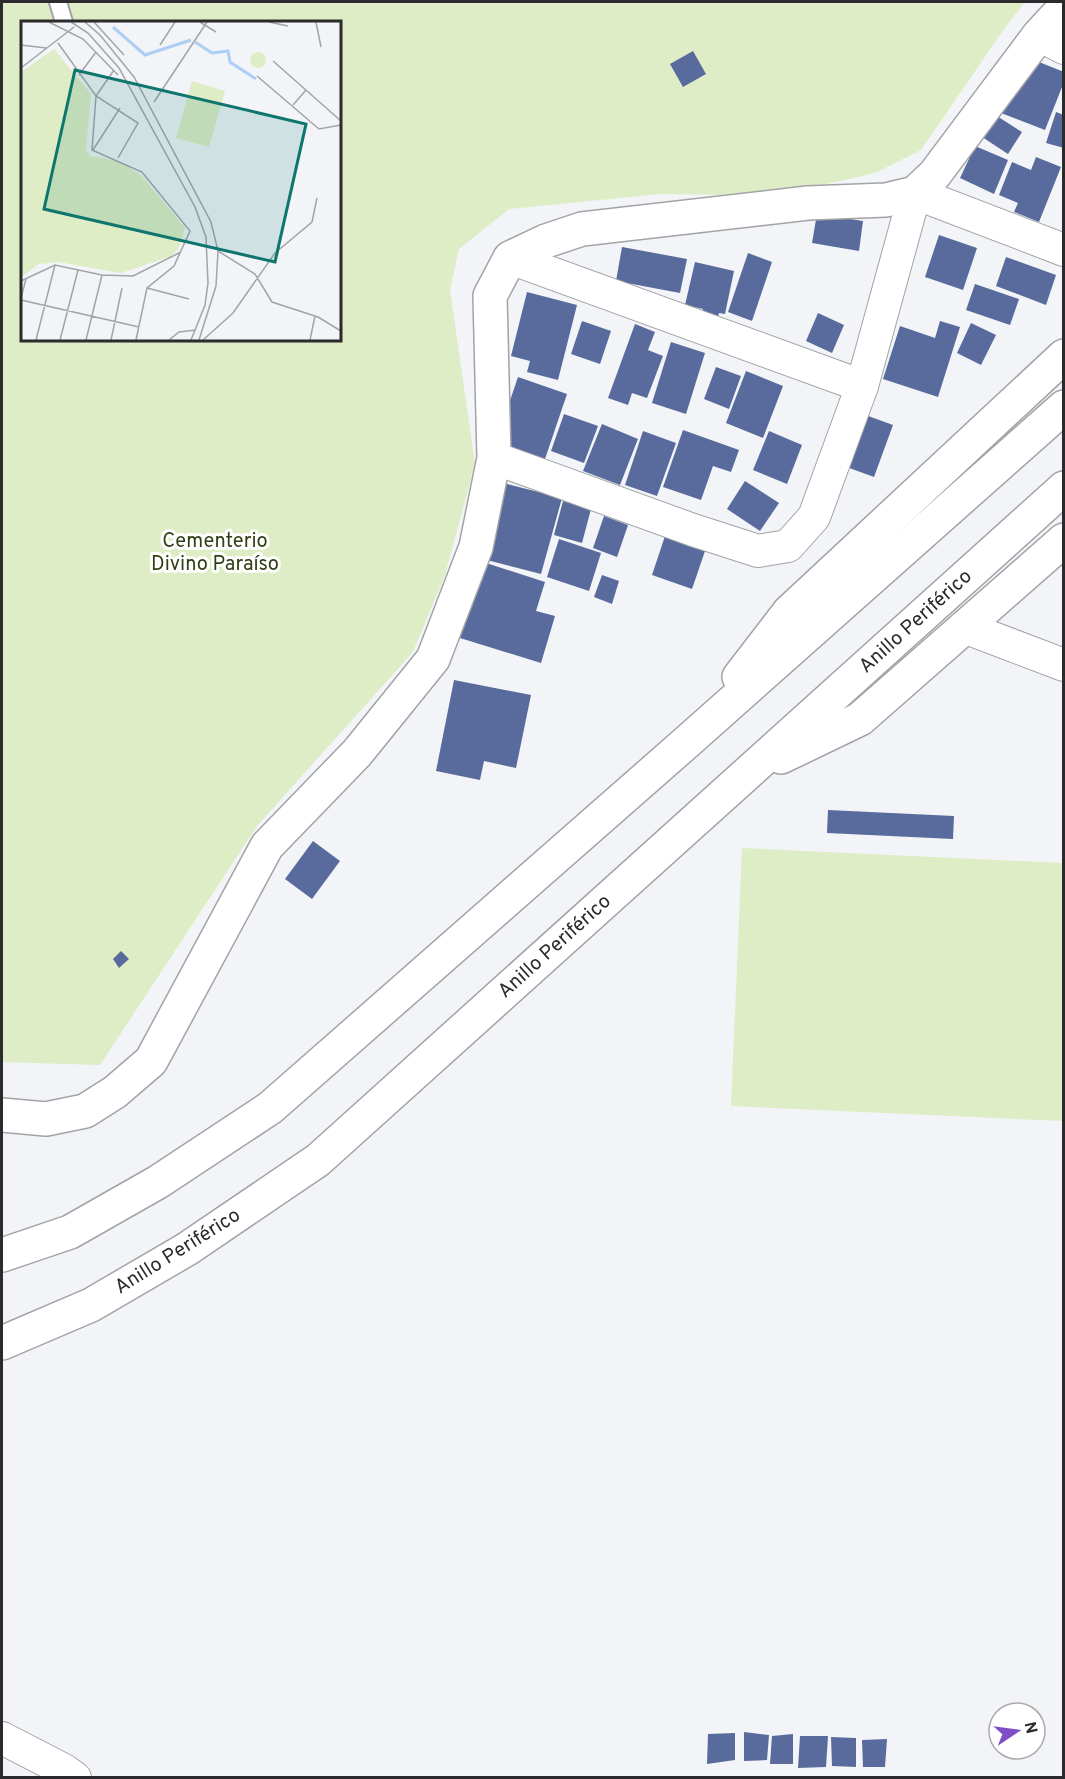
<svg xmlns="http://www.w3.org/2000/svg" width="1065" height="1779" font-family="Overpass,sans-serif">
	<rect width="100%" height="100%" fill="#f2f4f8"/>
	<g fill="#deedc5" fill-rule="evenodd">
		<path d="M2 2H1025L1004 29 921 150 875 173 827 184 736 195 660 194 509 209 459 249 450 290 475 464 445 575 413 652 257 826 100 1065 2 1062ZM22 22H339V339H22Z"/>
		<polygon points="742,848 1063,863 1063,1121 731,1106"/>
	</g>
	<g fill="#586b9c">
		<polygon points="693,51 706,74 683,87 670,64"/>
		<polygon points="1024,56 1064,72 1064,82 1045,130 1001,113"/>
		<polygon points="989,111 1022,132 1008,154 976,133"/>
		<polygon points="1056,112 1064,115 1064,148 1046,143"/>
		<polygon points="975,146 1008,160 994,194 960,178"/>
		<polygon points="1036,157 1061,167 1039,222 1014,212 1018,203 999,195 1012,162 1031,170"/>
		<polygon points="817,214 863,221 859,251 812,243"/>
		<polygon points="939,235 977,248 963,290 925,277"/>
		<polygon points="622,247 687,259 680,293 616,281"/>
		<polygon points="748,253 772,262 752,321 728,312"/>
		<polygon points="1006,257 1056,275 1046,305 996,286"/>
		<polygon points="695,262 734,271 725,314 719,313 716,326 700,322 703,309 685,305"/>
		<polygon points="975,284 1019,299 1010,325 966,310"/>
		<polygon points="527,292 577,305 558,380 527,372 530,361 511,356"/>
		<polygon points="818,313 844,325 832,353 806,341"/>
		<polygon points="582,321 611,331 600,364 571,354"/>
		<polygon points="940,321 960,327 938,397 883,379 900,326 935,338"/>
		<polygon points="971,323 996,335 981,365 957,353"/>
		<polygon points="635,324 655,332 648,350 663,356 647,398 632,393 628,405 608,398"/>
		<polygon points="671,342 705,353 686,414 652,403"/>
		<polygon points="716,367 741,376 729,409 704,399"/>
		<polygon points="746,371 783,386 763,438 726,423"/>
		<polygon points="518,377 567,394 545,459 496,442"/>
		<polygon points="860,413 893,425 874,477 841,465"/>
		<polygon points="564,414 598,426 584,463 551,451"/>
		<polygon points="602,424 638,439 620,485 583,471"/>
		<polygon points="683,430 739,450 731,472 713,466 701,500 663,487"/>
		<polygon points="643,431 676,443 657,496 625,485"/>
		<polygon points="769,431 802,445 787,484 753,470"/>
		<polygon points="745,481 779,503 760,531 727,509"/>
		<polygon points="503,483 562,498 541,574 483,559"/>
		<polygon points="563,501 591,509 582,543 554,535"/>
		<polygon points="604,516 628,525 617,557 593,548"/>
		<polygon points="665,536 705,551 692,589 652,575"/>
		<polygon points="559,539 601,553 589,591 547,577"/>
		<polygon points="483,562 545,582 536,611 555,616 541,663 460,638"/>
		<polygon points="602,575 619,581 612,604 594,597"/>
		<polygon points="454,680 531,695 516,768 484,761 480,780 436,771"/>
		<polygon points="828,810 954,816 953,839 827,833"/>
		<polygon points="313,841 340,861 312,899 285,879"/>
		<polygon points="121,951 129,959 119,968 113,959"/>
		<polygon points="744,1732 769,1735 767,1760 744,1761"/>
		<polygon points="735,1733 735,1760 707,1764 708,1734"/>
		<polygon points="793,1734 793,1764 770,1764 772,1736"/>
		<polygon points="800,1736 828,1736 826,1767 798,1768"/>
		<polygon points="831,1737 856,1738 856,1767 832,1766"/>
		<polygon points="887,1739 885,1767 863,1767 862,1740"/>
	</g>
	<g fill="none" stroke-linecap="round" stroke-linejoin="round">
		<g stroke="#a2a3a7" stroke-width="20">
			<polyline id="service" points="58,2 64,22"/>
		</g>
		<g stroke="#a2a3a7" stroke-width="34">
			<g id="minor">
				<polyline points="1039,35 1064,48"/>
				<polyline points="510,258 862,386"/>
				<polyline points="494,458 693,530 758,551 788,546 814,517 862,386 915,193 1064,250"/>
				<polyline points="964,627 1064,665"/>
				<polyline points="2,1738 64,1770 75,1778"/>
			</g>
		</g>
		<g stroke="#a2a3a7" stroke-width="36">
			<polyline id="tertiary" points="2,1115 46,1119 85,1111 115,1092 151,1061 267,846 357,753 433,659 476,547 494,458 490,296 510,258 546,241 582,229 808,203 886,200 915,193 935,174 1039,35 1064,8"/>
		</g>
		<g stroke="#a2a3a7" stroke-width="36">
			<g id="trunk">
				<polyline points="739,677 789,612 1064,356"/>
				<polyline points="781,757 860,719 1064,540"/>
				<polyline points="2,1255 70,1232 158,1182 270,1108 688,741 1064,407"/>
				<polyline points="2,1343 91,1305 187,1249 318,1160 1064,488"/>
			</g>
		</g>
		<use href="#service" stroke="#fff" stroke-width="16"/>
		<use href="#minor" stroke="#fff" stroke-width="32"/>
		<use href="#tertiary" stroke="#fff" stroke-width="33"/>
		<use href="#trunk" stroke="#fff" stroke-width="33"/>
	</g>
	<g text-anchor="middle" dominant-baseline="central" stroke-width="6" stroke-linejoin="round" paint-order="stroke">
		<g font-size="20" fill="#313d13" stroke="#fff">
			<text x="215" y="542">Cementerio<tspan x="215" dy="23">Divino Paraíso</tspan></text>
		</g>
		<g font-size="20" fill="#2b2b2d" stroke="#fff">
			<text transform="translate(916 622) rotate(-42)">Anillo Periférico</text>
			<text transform="translate(555 947) rotate(-42)">Anillo Periférico</text>
			<text transform="translate(178 1252) rotate(-32)">Anillo Periférico</text>
		</g>
	</g>
	<g transform="translate(21 21)">
		<rect width="320" height="320" fill="#f2f4f8"/>
		<path d="M33 28 70 73 65 128 69 135 97 140 120 154 164 207 158 227 151 235 100 252 37 241 18 243 0 256V51ZM229 39a8 8 0 1 1 16 0a8 8 0 1 1-16 0ZM171 60 204 70 188 126 155 117Z" fill="#deedc5"/>
		<path fill="none" stroke="#adcff5" stroke-width="3" d="M92 6 124 34 170 19M174 21 191 32 207 30 209 41 235 58"/>
		<path fill="none" stroke="#a2a4a7" stroke-width="1.5" d="M28 1 62 18 97 54M50 1 67 12 98 47 174 186 185 216 187 262 184 284 170 319M64 1 79 14 113 56 190 201 197 230 195 265 178 319M73 1 103 34M179 1 195 11M248 1 267 5M295 1 300 26M37 22 75 75 117 102 97 137M0 24 25 27M139 24 154 1M252 40 320 100M0 47 53 6M93 49 75 75 71 129 121 151 169 210 153 245 126 267 115 319M58 54 75 31M236 55 298 108 320 104M133 81 186 1M272 84 285 69M72 129 99 87M197 230 234 253 251 281 297 296 320 310M0 260 34 244 81 254 112 255 160 231M126 267 168 278M0 277 5 258M0 279 118 306M15 319 34 244M39 319 57 249M65 319 81 254M90 319 101 267M148 319 158 311 175 309M182 319 212 292 254 232 291 201 296 177M289 319 294 295"/>
		<path fill="#0f766e" fill-opacity="0.15" stroke="#0f766e" stroke-width="3" d="M54 49 285 103 254 241 23 188Z"/>
		<rect width="320" height="320" fill="none" stroke="#2b2b2d" stroke-width="3"/>
	</g>
	<rect width="1065" height="1779" fill="none" stroke="#2b2b2d" stroke-width="6"/>
	<g transform="translate(1017 1731) rotate(77)"><circle r="28" fill="#ffffff" stroke="#aaaaab" stroke-width="1.5"/>
	<path d="M0-4.5L10 22L0 15L-10 22Z" fill="#7f4ec6"/>
	<text y="-9" font-size="16" font-weight="bold" text-anchor="middle" fill="#2b2b2d">N</text>
	</g>
</svg>
